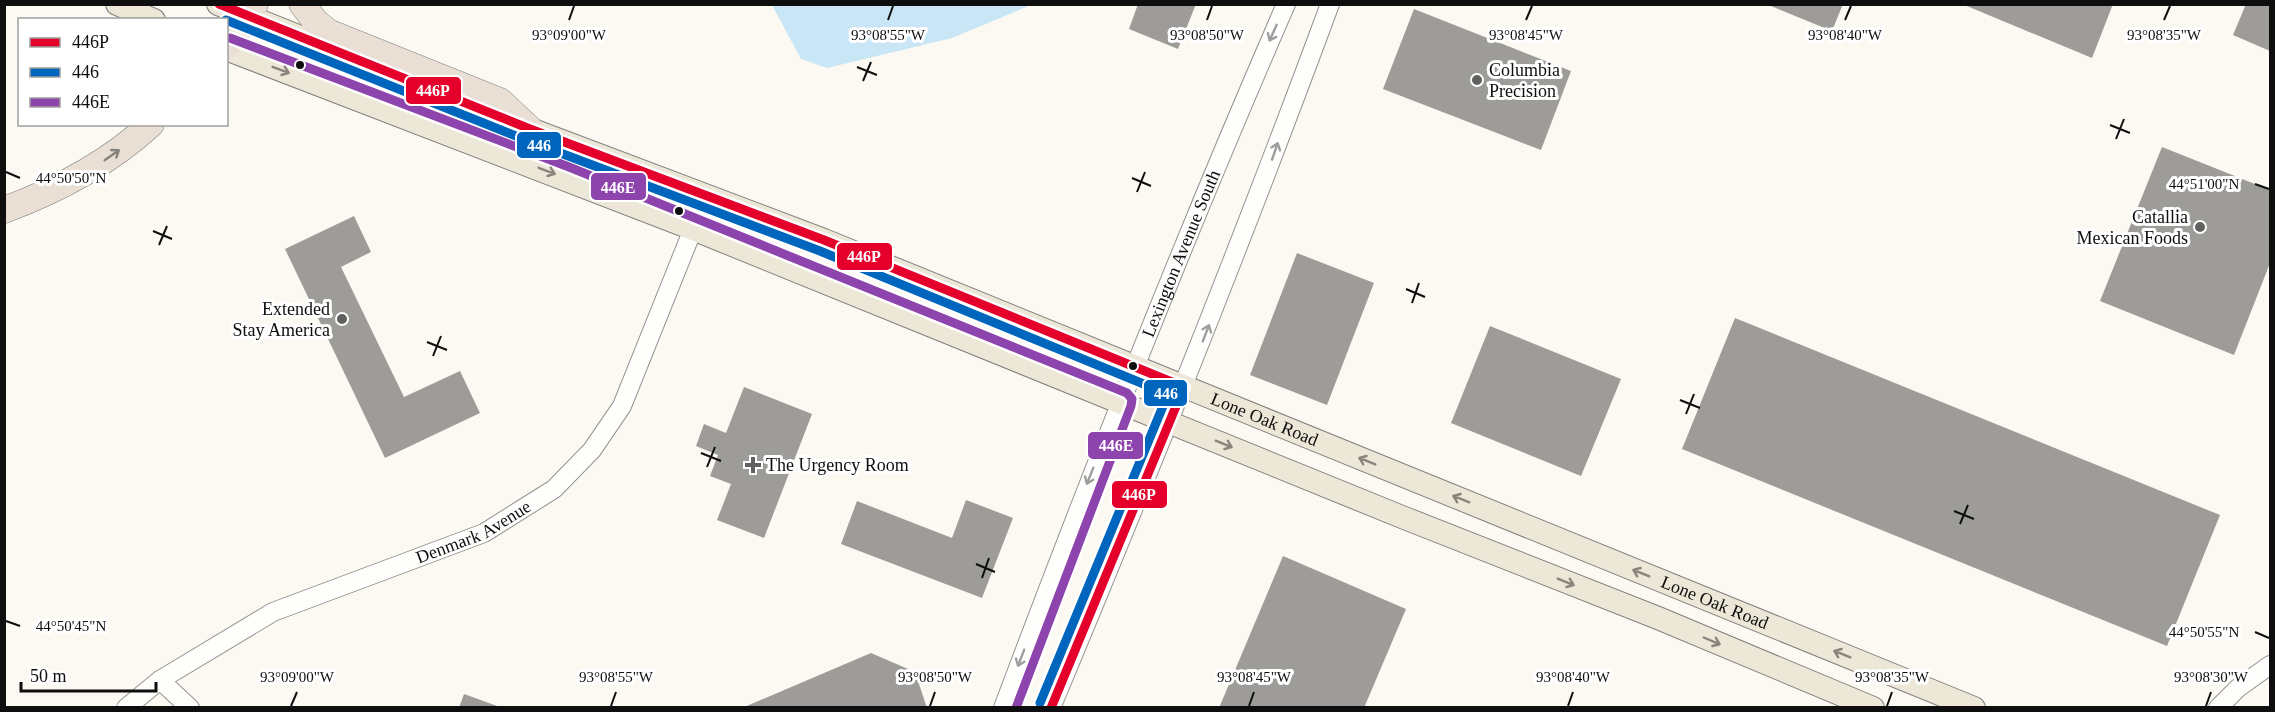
<svg xmlns="http://www.w3.org/2000/svg" width="2275" height="712" font-family="Georgia,serif">
	<rect width="100%" height="100%" fill="#fbf9f2"/>
	<polygon fill="#c9e6f6" points="772,5 1031,5 952,38 827,68 801,59"/>
	<g fill="#9e9c98">
		<polygon points="1138,4 1196,4 1178,49 1129,29"/>
		<polygon points="1766,4 1843,4 1832,31"/>
		<polygon points="1962,4 2113,4 2092,58"/>
		<polygon points="2246,4 2270,4 2270,51 2233,35"/>
		<polygon points="1414,9 1571,71 1541,150 1383,89"/>
		<polygon points="2162,147 2270,190 2270,263 2234,355 2100,301"/>
		<polygon points="354,216 371,252 341,267 404,397 460,371 480,413 385,458 285,249"/>
		<polygon points="1297,253 1374,283 1327,405 1250,375"/>
		<polygon points="1735,318 2220,515 2167,646 1682,449"/>
		<polygon points="1490,326 1621,379 1581,476 1451,423"/>
		<polygon points="744,387 812,414 764,538 717,520 731,484 710,476 718,455 696,446 704,424 726,433"/>
		<polygon points="966,500 1013,518 982,598 841,544 857,501 952,538"/>
		<polygon points="1283,556 1406,609 1364,708 1219,708"/>
		<polygon points="871,653 915,672 927,708 742,708"/>
		<polygon points="464,694 500,707 500,708 459,708"/>
	</g>
	<g fill="none" stroke-linecap="round" stroke-linejoin="round">
		<g stroke="#959491" stroke-width="20">
			<g id="minor">
				<polyline points="160,680 190,708"/>
				<path id="s1" d="M126 708 160 680 273 612 484 533 554 489 592 450 622 406 693 229"/>
				<path id="s2" d="M1003 708C1092 471 1185 236 1286 4"/>
				<path d="M1051 708C1149 474 1242 242 1330 4"/>
				<polyline points="2218,708 2238,688 2270,665"/>
			</g>
		</g>
		<g stroke="#82817e" stroke-width="24">
			<g id="major">
				<polyline points="117,4 154,20"/>
				<path id="s3" d="M218 4 530 129 824 240 1974 708"/>
				<polyline points="226,49 693,229 1407,519 1658,618 1873,708"/>
			</g>
		</g>
		<g stroke="#82817e" stroke-width="27">
			<g id="highway">
				<polyline points="302,4 315,21 328,32 500,101 530,129"/>
				<polyline points="226,46 255,4"/>
				<path d="M4 210C58 190 109 163 151 124"/>
			</g>
		</g>
		<use href="#minor" stroke="#fefefd" stroke-width="18"/>
		<use href="#major" stroke="#ede7d8" stroke-width="22"/>
		<use href="#highway" stroke="#e9dfd5" stroke-width="26"/>
		<g stroke="#fff" stroke-width="14">
			<polyline id="bus-1" points="219,4 530,129 824,240 1184,387 1051,708"/>
		</g>
		<g stroke="#fff" stroke-width="14">
			<polyline id="bus-2" points="226,20 526,140 820,251 1168,394 1040,703"/>
		</g>
		<g stroke="#fff" stroke-width="14">
			<polyline id="bus-3" points="230,38 569,167 1127,393 1132,399 1131,406 1016,708"/>
		</g>
		<use href="#bus-1" stroke="#e4002b" stroke-width="9"/>
		<use href="#bus-2" stroke="#0065bd" stroke-width="9"/>
		<use href="#bus-3" stroke="#8e44ad" stroke-width="9"/>
	</g>
	<defs><path id="oneway-shaft" d="M-6 0H5M1.5-3L5.5 0L1.5 3" fill="none" stroke-width="1.6" stroke-linecap="round" stroke-linejoin="round" transform="scale(1.5)"/></defs>
	<g stroke="#9e9e9d">
		<use href="#oneway-shaft" transform="translate(1273 33) rotate(114)"/>
		<use href="#oneway-shaft" transform="translate(1275 151) rotate(-71)"/>
		<use href="#oneway-shaft" transform="translate(1206 333) rotate(-69)"/>
		<use href="#oneway-shaft" transform="translate(1090 476) rotate(112)"/>
		<use href="#oneway-shaft" transform="translate(1021 658) rotate(111)"/>
	</g>
	<g stroke="#89857d">
		<use href="#oneway-shaft" transform="translate(281 70) rotate(21)"/>
		<use href="#oneway-shaft" transform="translate(547 171) rotate(21)"/>
		<use href="#oneway-shaft" transform="translate(1224 444) rotate(22)"/>
		<use href="#oneway-shaft" transform="translate(1367 461) rotate(-158)"/>
		<use href="#oneway-shaft" transform="translate(1461 499) rotate(-158)"/>
		<use href="#oneway-shaft" transform="translate(1641 573) rotate(-158)"/>
		<use href="#oneway-shaft" transform="translate(1566 582) rotate(22)"/>
		<use href="#oneway-shaft" transform="translate(1712 641) rotate(23)"/>
		<use href="#oneway-shaft" transform="translate(1842 654) rotate(-158)"/>
	</g>
	<use stroke="#86817b" href="#oneway-shaft" transform="translate(112 155) rotate(-35)"/>
	<path fill="none" stroke="#0e0e0e" stroke-width="2" d="M569 20 574 6M888 20 893 6M1207 20 1212 6M1526 20 1532 6M1845 20 1851 6M2164 20 2170 6M857 67 877 75M863 81 871 62M2110 125 2130 133M2116 139 2124 119M6 172 20 178M1132 178 1151 186M2255 184 2269 189M1137 192 1145 172M153 231 172 239M159 245 167 226M1406 289 1425 297M1412 303 1419 283M427 342 447 350M433 356 441 336M1680 400 1700 408M1686 414 1694 394M701 453 721 461M707 467 715 447M1954 511 1974 519M1960 524 1968 505M976 564 995 572M982 578 989 558M6 621 20 626M2255 632 2269 638M291 706 297 692M611 706 616 692M930 706 935 692M1249 706 1254 692M1568 706 1573 692M1887 706 1892 692M2206 706 2211 692"/>
	<g fill="#0e0e0e" stroke="#fff" stroke-width="2">
		<circle cx="300" cy="65" r="5"/>
		<circle cx="679" cy="211" r="5"/>
		<circle cx="1133" cy="366" r="5"/>
	</g>
	<g fill="#61605e" stroke="#fff" stroke-width="2">
		<circle cx="1477" cy="80" r="6"/>
		<circle cx="2200" cy="227" r="6"/>
		<circle cx="342" cy="319" r="6"/>
		<path d="M750 456h6v6h6v6h-6v6h-6v-6h-6v-6h6z"/>
	</g>
	<g text-anchor="middle" dominant-baseline="central" stroke-width="6" stroke-linejoin="round" paint-order="stroke">
		<g font-size="18" fill="#0e0e0e" stroke="#fff" text-anchor="start">
			<text x="1489" y="70">Columbia<tspan x="1489" dy="21">Precision</tspan></text>
			<text x="2188" y="217" text-anchor="end">Catallia<tspan x="2188" dy="21">Mexican Foods</tspan></text>
			<text x="330" y="309" text-anchor="end">Extended<tspan x="330" dy="21">Stay America</tspan></text>
			<text x="766" y="465">The Urgency Room</text>
		</g>
		<g font-size="18" fill="#0e0e0e" stroke="#fff">
			<text stroke="none"><textPath href="#s2" startOffset="488">Lexington Avenue South</textPath></text>
			<text stroke="none"><textPath href="#s3" startOffset="1126">Lone Oak Road</textPath></text>
			<text stroke="none"><textPath href="#s1" startOffset="392">Denmark Avenue</textPath></text>
			<text stroke="none"><textPath href="#s3" startOffset="1612">Lone Oak Road</textPath></text>
		</g>
	</g>
	<g font-size="15" text-anchor="middle" fill="#0e0e0e" stroke="#fff" stroke-width="6" stroke-linejoin="round" paint-order="stroke">
		<text x="569" y="40">93°09'00"W</text>
		<text x="888" y="40">93°08'55"W</text>
		<text x="1207" y="40">93°08'50"W</text>
		<text x="1526" y="40">93°08'45"W</text>
		<text x="1845" y="40">93°08'40"W</text>
		<text x="2164" y="40">93°08'35"W</text>
		<text x="71" y="183">44°50'50"N</text>
		<text x="2204" y="189">44°51'00"N</text>
		<text x="71" y="631">44°50'45"N</text>
		<text x="2204" y="637">44°50'55"N</text>
		<text x="297" y="682">93°09'00"W</text>
		<text x="616" y="682">93°08'55"W</text>
		<text x="935" y="682">93°08'50"W</text>
		<text x="1254" y="682">93°08'45"W</text>
		<text x="1573" y="682">93°08'40"W</text>
		<text x="1892" y="682">93°08'35"W</text>
		<text x="2211" y="682">93°08'30"W</text>
	</g>
	<g stroke="#fff" stroke-width="2">
		<rect x="405" y="76" width="57" height="29" rx="6" fill="#e4002b"/>
		<rect x="516" y="131" width="46" height="28" rx="6" fill="#0065bd"/>
		<rect x="590" y="172" width="57" height="29" rx="6" fill="#8e44ad"/>
		<rect x="836" y="242" width="57" height="29" rx="6" fill="#e4002b"/>
		<rect x="1143" y="379" width="45" height="28" rx="6" fill="#0065bd"/>
		<rect x="1087" y="431" width="57" height="29" rx="6" fill="#8e44ad"/>
		<rect x="1111" y="480" width="57" height="29" rx="6" fill="#e4002b"/>
	</g>
	<g font-size="16" text-anchor="middle" font-weight="bold" fill="#fff">
		<text x="433" y="96">446P</text>
		<text x="539" y="151">446</text>
		<text x="618" y="193">446E</text>
		<text x="864" y="262">446P</text>
		<text x="1166" y="399">446</text>
		<text x="1116" y="451">446E</text>
		<text x="1139" y="500">446P</text>
	</g>
	<rect width="2275" height="712" fill="none" stroke="#0e0e0e" stroke-width="12"/>
	<rect x="18" y="18" width="210" height="108" fill="#ffffff" stroke="#9f9f9f" stroke-width="1.5"/>
	<rect x="30" y="38" width="30" height="9" fill="#e4002b" stroke="#9f9f9f" stroke-width="1.5"/>
	<text x="72" y="48" font-size="18" fill="#0e0e0e">446P</text>
	<rect x="30" y="68" width="30" height="9" fill="#0065bd" stroke="#9f9f9f" stroke-width="1.5"/>
	<text x="72" y="78" font-size="18" fill="#0e0e0e">446</text>
	<rect x="30" y="98" width="30" height="9" fill="#8e44ad" stroke="#9f9f9f" stroke-width="1.5"/>
	<text x="72" y="108" font-size="18" fill="#0e0e0e">446E</text>
	<path d="M21 682v9h135v-9" fill="none" stroke="#0e0e0e" stroke-width="3"/>
	<text x="30" y="682" font-size="18" fill="#0e0e0e" stroke="#ffffff" stroke-width="4.5" paint-order="stroke">50 m</text>
</svg>
